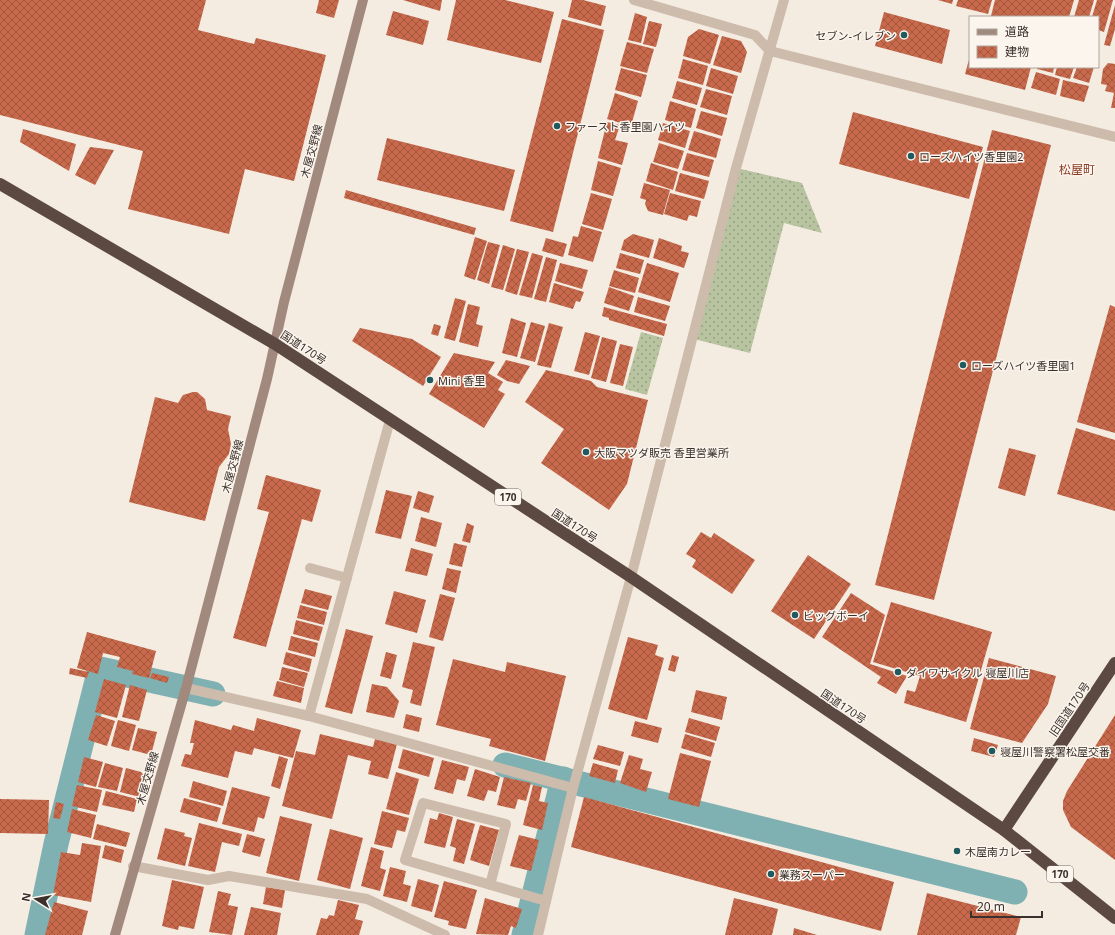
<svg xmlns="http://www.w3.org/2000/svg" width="1115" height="935" font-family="'Noto Sans','Noto Sans JP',sans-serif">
	<defs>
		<pattern id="grass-dots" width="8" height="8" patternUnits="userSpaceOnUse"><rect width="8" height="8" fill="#b8c4a0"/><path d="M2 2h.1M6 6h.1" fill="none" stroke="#97a083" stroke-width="1.8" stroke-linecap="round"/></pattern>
		<pattern id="building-cross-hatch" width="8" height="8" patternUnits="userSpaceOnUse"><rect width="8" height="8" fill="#c8694b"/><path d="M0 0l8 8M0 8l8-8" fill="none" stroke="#a4573f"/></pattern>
	</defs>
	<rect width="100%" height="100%" fill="#f4ebe1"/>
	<g fill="url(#grass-dots)">
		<polygon points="736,168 802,183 822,233 784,223 750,353 690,338"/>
		<polygon points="641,332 663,338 647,395 625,389"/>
	</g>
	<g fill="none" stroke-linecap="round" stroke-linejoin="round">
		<g stroke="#7fb0b2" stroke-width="25">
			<polyline points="505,765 1015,892"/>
			<polyline points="37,935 56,844 100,669 213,694"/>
			<polyline points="524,935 563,779"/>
		</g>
	</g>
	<g fill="url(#building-cross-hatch)">
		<polygon points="0,0 206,0 198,30 254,44 256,38 326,55 294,181 245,169 229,234 128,209 143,151 0,115"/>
		<polygon points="319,0 339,0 334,18 316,13"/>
		<polygon points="403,0 442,0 440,11"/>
		<polygon points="456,0 505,0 554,12 541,63 447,40"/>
		<polygon points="572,0 583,0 606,6 601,26 568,17"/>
		<polygon points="938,0 953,0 952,4"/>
		<polygon points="958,0 992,0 988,14 956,6"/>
		<polygon points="995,0 1074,0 1069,17 995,17 991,16"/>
		<polygon points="1079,0 1094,0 1089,17 1074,17"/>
		<polygon points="1097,0 1113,0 1104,32 1098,30 1098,17 1092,17"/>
		<polygon points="1115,5 1115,29 1110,46 1104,45"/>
		<polygon points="393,11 429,21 423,45 386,35"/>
		<polygon points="884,12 950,30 942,64 875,46"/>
		<polygon points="635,13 647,17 641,43 628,40"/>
		<polygon points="562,19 604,30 553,232 510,221"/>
		<polygon points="649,21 662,24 656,47 643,44"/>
		<polygon points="699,29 719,35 710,64 683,56 688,37"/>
		<polygon points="722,36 741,41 747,52 741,73 713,65"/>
		<polygon points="627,42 654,49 647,73 620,66"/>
		<polygon points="970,56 970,67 1031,67 1025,90 965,74"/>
		<polygon points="683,59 708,66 703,85 678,78"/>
		<polygon points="1108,63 1115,64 1115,108 1111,108 1114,93 1105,91 1107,85 1101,84 1103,69"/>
		<polygon points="1037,67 1054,67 1053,73 1037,69"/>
		<polygon points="1057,67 1074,67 1070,79 1055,75"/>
		<polygon points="1077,67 1094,67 1089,83 1073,78"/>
		<polygon points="621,68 647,75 641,97 615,90"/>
		<polygon points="711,68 738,76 733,94 706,86"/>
		<polygon points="1036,72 1060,79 1056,95 1031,88"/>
		<polygon points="1063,80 1089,86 1084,102 1060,96"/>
		<polygon points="677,81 702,88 697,105 672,98"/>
		<polygon points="706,89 732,96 727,115 700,107"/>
		<polygon points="615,93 638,101 631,126 607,119"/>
		<polygon points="670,101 696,109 691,128 665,120"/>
		<polygon points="701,111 727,118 722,136 696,128"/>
		<polygon points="853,112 983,147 969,199 839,164"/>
		<polygon points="607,122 620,125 615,140 628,143 622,165 598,158"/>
		<polygon points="663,123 690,131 685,148 658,140"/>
		<polygon points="23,129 76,144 69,171 20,142"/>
		<polygon points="992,130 1051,145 934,600 875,585"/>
		<polygon points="694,131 721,139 716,158 688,150"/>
		<polygon points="387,138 515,170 504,211 377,180"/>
		<polygon points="659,143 684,151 678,169 653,162"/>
		<polygon points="90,147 114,150 95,185 75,175"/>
		<polygon points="687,153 714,160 709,177 682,170"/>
		<polygon points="598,161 621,168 613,196 591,190"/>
		<polygon points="651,163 678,172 673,190 646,181"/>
		<polygon points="680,173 709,181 704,199 675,191"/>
		<polygon points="644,183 670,190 663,215 648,211 645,204 646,200 640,198"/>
		<polygon points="346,190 476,228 474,235 344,198"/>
		<polygon points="591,193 612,199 603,230 582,224"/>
		<polygon points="670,193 701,201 697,217 689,215 687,221 664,214"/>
		<polygon points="581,226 602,232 593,262 568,255 573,236 578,237"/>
		<polygon points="633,234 654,240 649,258 621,250 624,240"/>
		<polygon points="475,237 487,241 475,280 464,276"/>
		<polygon points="546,238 567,244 563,257 542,251"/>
		<polygon points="659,238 682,246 681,251 689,253 684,268 653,258"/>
		<polygon points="488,242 500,245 489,284 477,280"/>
		<polygon points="503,245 515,249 503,290 491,287"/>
		<polygon points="517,249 529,252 517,295 505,291"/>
		<polygon points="532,253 543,256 532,298 519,295"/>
		<polygon points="620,253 644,260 640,274 616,268"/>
		<polygon points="546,257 557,260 546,302 534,299"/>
		<polygon points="560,263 588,270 582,289 555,281"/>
		<polygon points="647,263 679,273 670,302 638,292"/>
		<polygon points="614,270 639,278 635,293 609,286"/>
		<polygon points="554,283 584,292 580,302 576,301 573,309 549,302"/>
		<polygon points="609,287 634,296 629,311 604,303"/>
		<polygon points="638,297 670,306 665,321 634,312"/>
		<polygon points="455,298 466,301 455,341 444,338"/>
		<polygon points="468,304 480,307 476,324 483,326 478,347 459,342"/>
		<polygon points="1110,305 1115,307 1115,433 1077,422"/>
		<polygon points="604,307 667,324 664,336 609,320 609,318 602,316"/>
		<polygon points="511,318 526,323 517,357 502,353"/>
		<polygon points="531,322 545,326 535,362 520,358"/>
		<polygon points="549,323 563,327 551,368 537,365"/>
		<polygon points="434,324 441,326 438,336 431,334"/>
		<polygon points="360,328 412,339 441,357 423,386 352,341"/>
		<polygon points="585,332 600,336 589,375 574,371"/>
		<polygon points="602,337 617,341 606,382 591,378"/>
		<polygon points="620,344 633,347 623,386 610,383"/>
		<polygon points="454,353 495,362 488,373 503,382 498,390 505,394 484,428 429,394"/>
		<polygon points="506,360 530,366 519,384 507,381 497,375"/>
		<polygon points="546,370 591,381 597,387 648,400 627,484 609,510 541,463 564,429 525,402"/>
		<polygon points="193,392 197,392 205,399 207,410 231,416 228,429 231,444 229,454 219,467 205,521 129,502 155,397 178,403 183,395"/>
		<polygon points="1076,428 1115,440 1115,511 1057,494"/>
		<polygon points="1009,448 1036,455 1025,496 998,488"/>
		<polygon points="266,475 321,490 312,522 302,519 266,647 233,638 269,512 257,509"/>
		<polygon points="386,490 412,496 401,539 375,533"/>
		<polygon points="418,491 434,496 429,513 413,508"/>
		<polygon points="421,517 442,523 436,547 415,541"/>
		<polygon points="467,523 474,526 470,543 462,541"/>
		<polygon points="701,532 711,538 714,533 755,560 732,594 692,567 696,560 686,554"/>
		<polygon points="454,543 467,546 462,567 449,564"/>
		<polygon points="411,548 433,554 427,576 405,571"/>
		<polygon points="808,555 851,584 814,639 771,611"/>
		<polygon points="447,568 461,571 456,593 442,589"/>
		<polygon points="305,589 332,596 328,610 301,603"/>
		<polygon points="394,591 426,600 417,633 385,624"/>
		<polygon points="851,593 885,615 870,664 907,676 896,694 877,683 881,677 822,637"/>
		<polygon points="440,594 455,598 443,641 429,637"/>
		<polygon points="891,602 992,632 966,722 904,703 907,690 915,692 920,676 873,662"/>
		<polygon points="300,605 327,612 324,625 297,618"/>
		<polygon points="296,620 323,627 319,641 293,634"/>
		<polygon points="346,629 373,636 352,714 325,707"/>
		<polygon points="87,632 156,651 149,678 132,674 133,671 117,667 120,657 103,653 98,674 77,668"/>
		<polygon points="291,636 318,643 315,657 288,650"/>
		<polygon points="628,637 658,645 655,655 664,658 647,720 608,709"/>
		<polygon points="413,642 435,647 421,706 410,703 413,690 402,687"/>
		<polygon points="286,652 312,659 309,672 283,664"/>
		<polygon points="386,652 397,655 391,679 380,676"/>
		<polygon points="672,655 679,657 675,672 668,670"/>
		<polygon points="989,658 1056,676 1048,704 1022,743 970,729"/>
		<polygon points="453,659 505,672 507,662 566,676 545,761 489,746 491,739 436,725"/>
		<polygon points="282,667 308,673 304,687 279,680"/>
		<polygon points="70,668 89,672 87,678 69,674"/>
		<polygon points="152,673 169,677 167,683 150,678"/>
		<polygon points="104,679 126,685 117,718 95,712"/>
		<polygon points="277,681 304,688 301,703 273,696"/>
		<polygon points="372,684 387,687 399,701 394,718 366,712"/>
		<polygon points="130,685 147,690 139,721 122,717"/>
		<polygon points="696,690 727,697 722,720 691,712"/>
		<polygon points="406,714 422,718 419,732 403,728"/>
		<polygon points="96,715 115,721 107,746 88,740"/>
		<polygon points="1115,715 1115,860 1071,827 1063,810 1063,801 1067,791"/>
		<polygon points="257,718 301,730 293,758 254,748 252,755 235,751 228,778 181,766 185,754 191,755 194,743 190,743 195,720 231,730 233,725 254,731"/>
		<polygon points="689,718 720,727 716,741 685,732"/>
		<polygon points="118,720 136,725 129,751 111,746"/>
		<polygon points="635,721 662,728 658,743 631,736"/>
		<polygon points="138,728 157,732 151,755 132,750"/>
		<polygon points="320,734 373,747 375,739 397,744 388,779 368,774 371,761 348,755 332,819 282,806 296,751 315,755"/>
		<polygon points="685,734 715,743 711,757 681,748"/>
		<polygon points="974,738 998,745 994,757 971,751"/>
		<polygon points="598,745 624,752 620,766 593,759"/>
		<polygon points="403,749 434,758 429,777 398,768"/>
		<polygon points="680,753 711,761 699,807 668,799"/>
		<polygon points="629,755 643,759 640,769 652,772 646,792 620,783"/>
		<polygon points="279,756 288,759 280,789 271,786"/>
		<polygon points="84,757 103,762 96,787 78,782"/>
		<polygon points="442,760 469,767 465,781 457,779 453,794 434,789"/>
		<polygon points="105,763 123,768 117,791 98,787"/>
		<polygon points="593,763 618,770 615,783 589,776"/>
		<polygon points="126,768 141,772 145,777 140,797 120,792"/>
		<polygon points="475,769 500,777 496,792 488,790 484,801 467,796"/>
		<polygon points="396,772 419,779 409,815 386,809"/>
		<polygon points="504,777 531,783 526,801 518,799 515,809 497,805"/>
		<polygon points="193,781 227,791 223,806 189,797"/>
		<polygon points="77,785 102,790 97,812 72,806"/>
		<polygon points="533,785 542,787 539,801 548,803 542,830 523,825"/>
		<polygon points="232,787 270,797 264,819 258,817 254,832 222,824"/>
		<polygon points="106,791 137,799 134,812 102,805"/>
		<polygon points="584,797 894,882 881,931 571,847"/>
		<polygon points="184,798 221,808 217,822 180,812"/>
		<polygon points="0,799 49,800 48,834 0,833"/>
		<polygon points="56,802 64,804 60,819 53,818"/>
		<polygon points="72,809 96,815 91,838 67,832"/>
		<polygon points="382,811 409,818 405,832 397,830 392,848 374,844"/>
		<polygon points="439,813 453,817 445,848 424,843 430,818 437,820"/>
		<polygon points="280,816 312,824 299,881 266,873"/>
		<polygon points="457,819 475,824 464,864 453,861 456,848 450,846"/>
		<polygon points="199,823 242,834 239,846 222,842 215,872 188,866"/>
		<polygon points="97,824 130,833 126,847 93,839"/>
		<polygon points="480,825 499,830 489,866 470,860"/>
		<polygon points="165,828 185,833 184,836 192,838 185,866 157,859"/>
		<polygon points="330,829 363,838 350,889 317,880"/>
		<polygon points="247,834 265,839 260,857 242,852"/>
		<polygon points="519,835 539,840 531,871 510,866"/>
		<polygon points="82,843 101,846 91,902 53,895 61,852 80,855"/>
		<polygon points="105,845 124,850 121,863 102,858"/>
		<polygon points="371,847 384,851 380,868 386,870 380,891 361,886"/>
		<polygon points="390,867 406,871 403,884 411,886 407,902 383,896"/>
		<polygon points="418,879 439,885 432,912 411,906"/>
		<polygon points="172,880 204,887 194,929 179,926 178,930 162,926"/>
		<polygon points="444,881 477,890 466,929 448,925 449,921 434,917"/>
		<polygon points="266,887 285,890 282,908 263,904"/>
		<polygon points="218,891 231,894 228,905 238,907 232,935 209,932"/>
		<polygon points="927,893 1021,917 1016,935 917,935"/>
		<polygon points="485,898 522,909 516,928 511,926 508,935 476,934"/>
		<polygon points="734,898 778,909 772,935 725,935"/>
		<polygon points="338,900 359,905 355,919 363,921 359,935 316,935 321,918 327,919 329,915 334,916"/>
		<polygon points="54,902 88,911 82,935 45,935"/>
		<polygon points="251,907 281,913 277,935 244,935"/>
		<polygon points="794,928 817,935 793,935"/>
	</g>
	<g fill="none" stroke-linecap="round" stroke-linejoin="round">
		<g stroke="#cdbbac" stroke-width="10">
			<polyline points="634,0 755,35 770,51 1115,137"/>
			<polyline points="310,568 347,578"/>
			<polyline points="186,688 309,716 573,788"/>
			<polyline points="309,716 390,420"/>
			<polyline points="133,866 208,880 229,876 367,899 445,935"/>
			<polyline points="490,885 506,824 423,803 405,860 546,901"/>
			<polyline points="538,935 573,788 631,577 736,168 784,0"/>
		</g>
		<polyline stroke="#a18a7d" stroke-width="10" points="115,935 186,688 267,379 284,302 363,0"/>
		<g stroke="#5c4a42" stroke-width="12">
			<polyline points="0,184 275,344 631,577 1004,830 1115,918"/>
			<polyline points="1004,830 1115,663"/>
		</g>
	</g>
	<g fill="#1f5a5e" stroke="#fbf5ee" stroke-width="1.5">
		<circle cx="904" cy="35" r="4"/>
		<circle cx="557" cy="126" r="4"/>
		<circle cx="911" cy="156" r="4"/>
		<circle cx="963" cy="365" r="4"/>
		<circle cx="430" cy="380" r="4"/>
		<circle cx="586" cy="452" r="4"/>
		<circle cx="795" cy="615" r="4"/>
		<circle cx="898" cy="672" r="4"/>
		<circle cx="992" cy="751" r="4"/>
		<circle cx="957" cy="851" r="4"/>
		<circle cx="771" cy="874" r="4"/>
	</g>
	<g text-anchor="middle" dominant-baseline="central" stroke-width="3" stroke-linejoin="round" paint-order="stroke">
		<g fill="#fbf5ee" stroke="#756b66" stroke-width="1">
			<rect x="495" y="489" width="26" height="16" rx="3"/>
			<rect x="1047" y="866" width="26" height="16" rx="3"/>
		</g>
		<g font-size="10" font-weight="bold" fill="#3b302b">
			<text x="508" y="497">170</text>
			<text x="1060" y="874">170</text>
		</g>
		<g font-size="11" fill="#3b302b" stroke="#fbf5ee" text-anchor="start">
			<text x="896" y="35" text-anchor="end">セブン-イレブン</text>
			<text x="565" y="126">ファースト香里園ハイツ</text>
			<text x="919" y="156">ローズハイツ香里園2</text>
			<text x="971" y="365">ローズハイツ香里園1</text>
			<text x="438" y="380">Mini 香里</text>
			<text x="594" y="452">大阪マツダ販売 香里営業所</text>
			<text x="803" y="615">ビッグボーイ</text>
			<text x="906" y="672">ダイワサイクル 寝屋川店</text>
			<text x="1000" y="751">寝屋川警察署松屋交番</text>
			<text x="965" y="851">木屋南カレー</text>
			<text x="779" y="874">業務スーパー</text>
		</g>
		<g font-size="11" fill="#3b302b" stroke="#fbf5ee">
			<text transform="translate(311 151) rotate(-75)">木屋交野線</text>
			<text transform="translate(304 347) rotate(33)">国道170号</text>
			<text transform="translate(232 466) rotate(-75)">木屋交野線</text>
			<text transform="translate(575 525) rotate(33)">国道170号</text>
			<text transform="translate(844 706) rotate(34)">国道170号</text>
			<text transform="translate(1069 709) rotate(-56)">旧国道170号</text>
			<text transform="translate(147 778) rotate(-74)">木屋交野線</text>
		</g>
		<g font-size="12" fill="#8c3b22" stroke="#fbf5ee">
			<text x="1077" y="169">松屋町</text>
		</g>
	</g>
	<rect x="969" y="16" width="130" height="52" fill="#fbf5ee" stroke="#aea6a0"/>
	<rect x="977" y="29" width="20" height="6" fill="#a18a7d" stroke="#aea6a0"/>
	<text x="1005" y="36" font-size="12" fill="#3b302b">道路</text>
	<rect x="977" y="46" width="20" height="12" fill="url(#building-cross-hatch)" stroke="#aea6a0"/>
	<text x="1005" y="56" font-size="12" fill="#3b302b">建物</text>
	<g transform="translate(36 899) rotate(281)" stroke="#fbf5ee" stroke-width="3" paint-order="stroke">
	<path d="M0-3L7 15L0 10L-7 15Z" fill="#3b302b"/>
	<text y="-6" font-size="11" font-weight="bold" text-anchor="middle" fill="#3b302b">N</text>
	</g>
	<path d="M971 911v6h71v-6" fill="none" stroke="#3b302b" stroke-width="2"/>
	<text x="977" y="911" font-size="12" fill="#3b302b" stroke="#fbf5ee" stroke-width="3" paint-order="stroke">20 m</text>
</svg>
